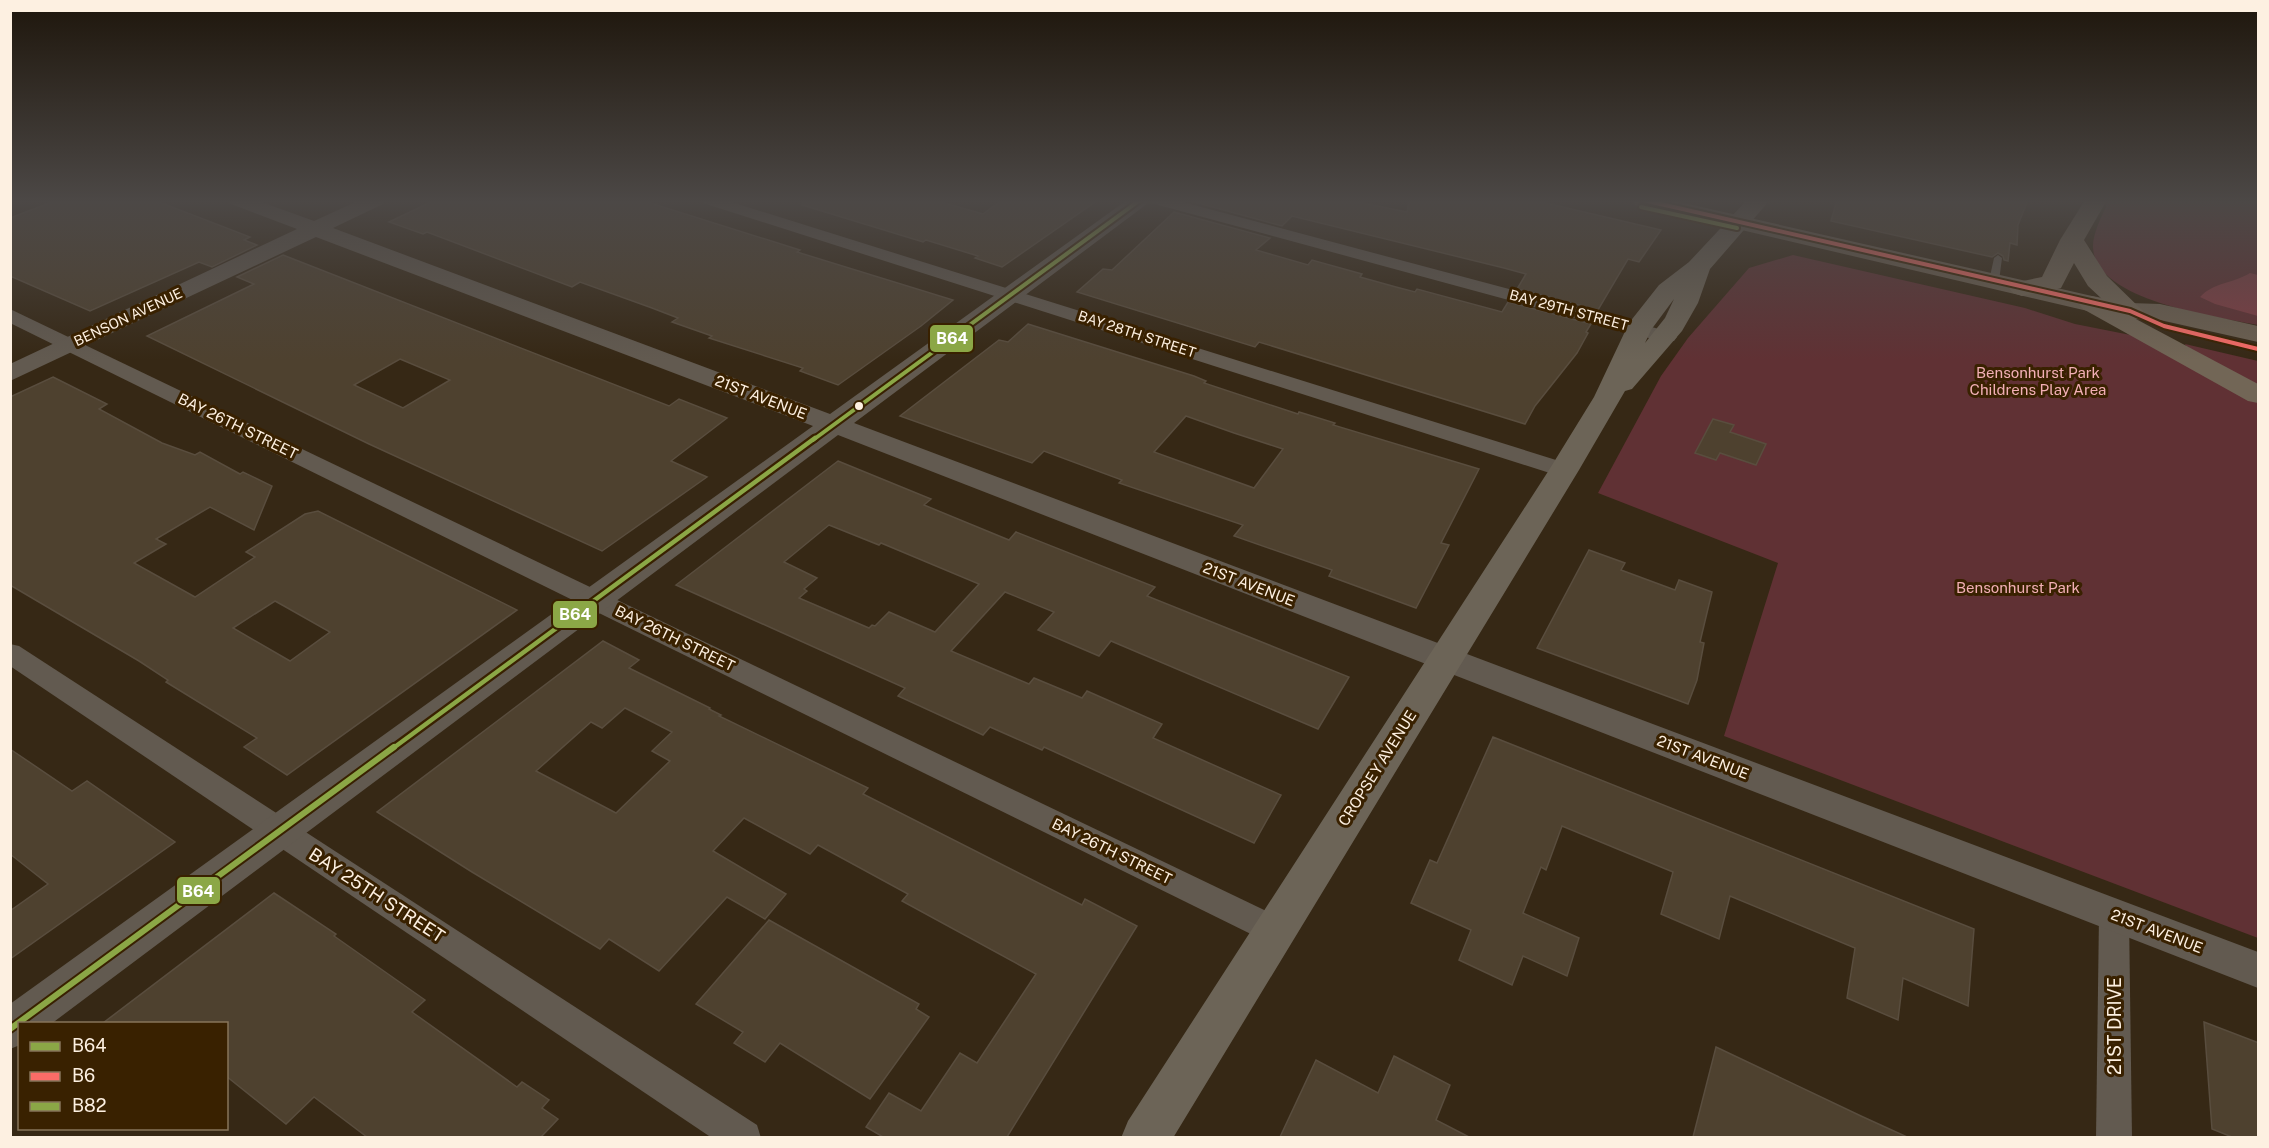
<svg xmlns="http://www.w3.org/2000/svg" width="2269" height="1148" font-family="'Public Sans',sans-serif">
	<rect width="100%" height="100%" fill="#362815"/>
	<g fill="#603134">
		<path d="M2105 200H2258V325C2218 317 2093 301 2093 246 2093 234 2101 217 2106 207Z"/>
		<polygon points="1793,255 2025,308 2075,324 2186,346 2185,344 2258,361 2258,938 1724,736 1778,563 1598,493 1661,376 1688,338 1749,268"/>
	</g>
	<path fill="#803e45" d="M2250 273 2258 275V316L2215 304 2200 297C2214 282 2232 284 2250 273Z"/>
	<g fill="#4e412f" stroke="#594d3e" stroke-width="1.5" fill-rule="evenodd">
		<polygon points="57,200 154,200 250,237 244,240 257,245 212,267 199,262 90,311 10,276 10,218"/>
		<polygon points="435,200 641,200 800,250 797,252 953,300 921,326 838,385 800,371 803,368 709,338 712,336 672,322 678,318 652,308 580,282 572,287 427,232 423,234 389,222"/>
		<polygon points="803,200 934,200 983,214 1002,200 1098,200 1002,267 975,258 978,256 926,240 923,242 802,205"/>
		<polygon points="1187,200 1348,200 1407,212 1409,200 1533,200 1661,230 1639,262 1628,259 1598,310 1517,289 1526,274 1504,268 1292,216 1282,226"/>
		<polygon points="1837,200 2028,200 2018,225 2017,245 2010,243 2008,261 2004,260 2003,256 1998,253 1992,257 1831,221"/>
		<polygon points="1174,212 1270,238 1256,250 1308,265 1312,260 1362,274 1360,277 1396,287 1415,292 1417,289 1502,312 1508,302 1591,324 1586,332 1588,333 1577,353 1535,406 1525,424 1259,342 1255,347 1077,292 1103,269 1112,270"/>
		<path d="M283 255 669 406 679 399 727 418 671 461 707 477 602 551 369 444 147 336 254 284 237 277ZM400 359 450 380 403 408 354 385Z"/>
		<path d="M1028 324 1194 376 1206 381 1204 383 1298 414 1299 412 1335 423 1333 425 1479 469 1441 543 1449 545 1416 608 1329 576 1332 570 1234 536 1243 525 1119 483 1122 480 1044 451 1032 463 900 416 999 340 1008 342ZM1186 416 1234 433 1283 449 1254 488 1154 452Z"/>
		<path d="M53 377 107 404 99 409 162 443 195 455 200 452 240 474 243 472 272 486 254 530 210 507 156 539 166 544 134 563 195 597 255 557 246 552 305 514 318 511 517 610 287 775 244 747 257 738 166 682 168 680 139 661 10 585V397ZM275 601 284 606 330 632 290 661 233 628Z"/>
		<polygon points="1713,419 1734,425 1730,432 1766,444 1756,465 1720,453 1716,460 1695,453"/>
		<path d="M838 461 931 499 924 505 1009 540 1016 532 1155 587 1147 596 1349 677 1318 729 1111 641 1099 656 1038 630 1054 612 1005 592 951 651 1029 684 1034 678 1082 698 1087 691 1162 724 1153 738 1281 795 1254 843 1044 747 1042 750 990 727 983 735 898 696 905 688 676 585ZM829 525 879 545 881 543 979 584 935 632 889 612 875 626 872 625 869 628 799 598 807 591 804 589 817 578 784 562Z"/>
		<polygon points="1589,550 1625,563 1621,570 1675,590 1679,580 1712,592 1700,642 1704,643 1697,680 1688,704 1537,648"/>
		<path d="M603 641 639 660 629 668 710 708 709 709 721 715 719 716 868 788 863 794 1082 905 1085 899 1137 926 1007 1137H883L866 1127 889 1093 921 1111 960 1053 977 1063 1036 974 902 901 908 894 818 845 810 854 744 818 713 851 786 894 765 919 727 897 659 971 609 939 600 949 472 872 377 812ZM625 708 672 732 652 751 670 761 616 813 536 771 591 722 602 728Z"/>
		<polygon points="1493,737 1974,929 1968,1006 1903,978 1898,1020 1847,998 1855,948 1730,896 1719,939 1661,914 1673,872 1562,826 1546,870 1541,867 1523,913 1579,938 1567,976 1523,956 1512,985 1459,960 1471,930 1411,903 1430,860 1437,863"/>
		<polygon points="10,749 72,791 87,781 175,842 10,959 10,911 48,884 10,854"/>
		<polygon points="274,893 336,934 334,936 425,1000 412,1012 517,1087 522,1082 549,1100 542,1108 558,1119 541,1137 367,1137 314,1097 286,1124 226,1076 226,1023 103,1023"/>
		<polygon points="769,920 919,1004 916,1009 929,1017 870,1099 780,1043 765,1062 734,1043 743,1032 696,1004"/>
		<polygon points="2204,1022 2259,1043 2259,1137 2232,1137 2212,1129"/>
		<polygon points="1716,1047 1861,1116 1907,1137 1693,1137"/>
		<polygon points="1394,1056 1450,1085 1436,1120 1469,1137 1280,1137 1316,1060 1378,1093"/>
	</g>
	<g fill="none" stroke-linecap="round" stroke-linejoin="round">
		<polygon fill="#625a50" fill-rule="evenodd" points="1998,255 2002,258 1999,281 1994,284 1989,281 1994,258"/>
		<g fill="#625a50" fill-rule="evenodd">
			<polygon points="701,200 725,200 1572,465 1575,470 1572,475 1564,477 1556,475 703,203"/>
			<polygon points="1149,200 1175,200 1674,333 1677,337 1674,341 1660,341 1151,203"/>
			<polygon points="10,309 1285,920 1290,930 1285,940 1274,944 1263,940 10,323"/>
			<polygon points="10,644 19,646 757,1125 761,1138 712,1138 10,666"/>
			<polygon points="2114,901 2125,905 2129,915 2132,1138 2096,1138 2099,915 2103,905"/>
		</g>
		<polygon fill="#625a50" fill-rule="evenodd" points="228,200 256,200 314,221 360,200 386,200 383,204 333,228 830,414 1127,200 1150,200 1147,204 854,423 2258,952 2258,988 838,435 51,1024 20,1024 20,1045 10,1049 10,1004 813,426 316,237 10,381 10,364 297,229 231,204"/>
		<path fill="#6c6457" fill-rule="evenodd" d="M1747 200H1770L1710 269 1698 303 1682 331 1632 389 1625 391 1579 470 1173 1138H1121L1128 1121 1549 470 1594 397 1629 323 1659 285 1689 262ZM1674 299 1665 318 1645 343 1651 330Z"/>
		<polygon fill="#6c6051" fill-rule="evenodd" points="1632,200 1671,200 2092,296 2130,303 2160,304 2258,326 2258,342 2160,320 2130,319 2092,312 1643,207 1635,205"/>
		<polygon fill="#726656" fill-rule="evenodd" points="2085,200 2107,200 2084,240 2107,276 2143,311 2139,316 2134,318 2258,384 2258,403 2248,401 2083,309 2079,304 2083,299 2092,296 2102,299 2088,286 2074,263 2061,288 2022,296 2013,293 2009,288 2013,283 2042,277 2060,240"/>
		<g stroke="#392100" stroke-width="8">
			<polyline id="bus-1-far2" points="813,440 1140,200"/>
		</g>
		<g stroke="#392100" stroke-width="9">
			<polyline id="bus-1-far1" points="392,749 815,438"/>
		</g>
		<g stroke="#392100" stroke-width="10">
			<polyline id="bus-1" points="10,1029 394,747"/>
		</g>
		<g stroke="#392100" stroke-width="8">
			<polyline id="bus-2" points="1643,200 2130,311 2164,326 2258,349"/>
		</g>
		<g stroke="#392100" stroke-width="8">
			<polyline id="bus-3" points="1641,207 1737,228"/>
		</g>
		<use href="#bus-1-far2" stroke="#8ba746" stroke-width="4"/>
		<use href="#bus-1-far1" stroke="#8ba746" stroke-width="4.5"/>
		<use href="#bus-1" stroke="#8ba746" stroke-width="6"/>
		<use href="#bus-2" stroke="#fa6c67" stroke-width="4"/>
		<use href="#bus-3" stroke="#8ba746" stroke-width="4"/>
	</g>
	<linearGradient id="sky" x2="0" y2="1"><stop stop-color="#1e160c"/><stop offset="0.56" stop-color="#4c4846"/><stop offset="1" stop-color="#4c4846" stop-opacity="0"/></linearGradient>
	<rect width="2269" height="360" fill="url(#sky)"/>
	<circle fill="#fdf0e1" stroke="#392100" stroke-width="2" cx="859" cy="406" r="5"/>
	<g text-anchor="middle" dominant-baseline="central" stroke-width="6" stroke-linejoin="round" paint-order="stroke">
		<g font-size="14" fill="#fdf0e1" stroke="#392100">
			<text transform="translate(1569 310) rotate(15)">BAY 29TH STREET</text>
			<text transform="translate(128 317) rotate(-25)">BENSON AVENUE</text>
			<text transform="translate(1137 334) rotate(18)">BAY 28TH STREET</text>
		</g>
		<g font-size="15" fill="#f2afb5" stroke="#392100">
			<text x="2038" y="372">Bensonhurst Park<tspan x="2038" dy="17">Childrens Play Area</tspan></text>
			<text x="2018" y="587">Bensonhurst Park</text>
		</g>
		<g font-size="15" fill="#fdf0e1" stroke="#392100">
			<text transform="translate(761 397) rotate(21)">21ST AVENUE</text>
			<text transform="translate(238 426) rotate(26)">BAY 26TH STREET</text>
			<text transform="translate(1249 584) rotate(21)">21ST AVENUE</text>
			<text transform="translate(675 638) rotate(26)">BAY 26TH STREET</text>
			<text transform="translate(1703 757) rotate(21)">21ST AVENUE</text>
			<text transform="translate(1377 768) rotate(-58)">CROPSEY AVENUE</text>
			<text transform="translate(1112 851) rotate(26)">BAY 26TH STREET</text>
			<text transform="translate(2157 931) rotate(21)">21ST AVENUE</text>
		</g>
		<g font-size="18" fill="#fdf0e1" stroke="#392100">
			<text transform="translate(377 895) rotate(33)">BAY 25TH STREET</text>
			<text transform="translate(2114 1026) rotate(-90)">21ST DRIVE</text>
		</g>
	</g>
	<g stroke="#392100" stroke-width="2">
		<rect x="929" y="324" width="45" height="29" rx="6" fill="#8ba746"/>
		<rect x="552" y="600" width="46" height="29" rx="6" fill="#8ba746"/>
		<rect x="176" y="876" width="45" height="29" rx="6" fill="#8ba746"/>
	</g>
	<g font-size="16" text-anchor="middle" font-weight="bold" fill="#fff">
		<text x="952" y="344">B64</text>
		<text x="575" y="620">B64</text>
		<text x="198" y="897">B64</text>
	</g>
	<rect width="2269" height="1148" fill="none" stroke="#fdf0e1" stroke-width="24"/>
	<rect x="18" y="1022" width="210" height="108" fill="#392100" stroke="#87745a" stroke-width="1.5"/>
	<rect x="30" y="1042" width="30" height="9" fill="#8ba746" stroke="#87745a" stroke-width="1.5"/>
	<text x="72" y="1052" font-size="18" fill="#fdf0e1">B64</text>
	<rect x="30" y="1072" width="30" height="9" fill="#fa6c67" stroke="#87745a" stroke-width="1.5"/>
	<text x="72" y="1082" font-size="18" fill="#fdf0e1">B6</text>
	<rect x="30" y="1102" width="30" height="9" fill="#8ba746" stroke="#87745a" stroke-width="1.5"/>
	<text x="72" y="1112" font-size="18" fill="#fdf0e1">B82</text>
</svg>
